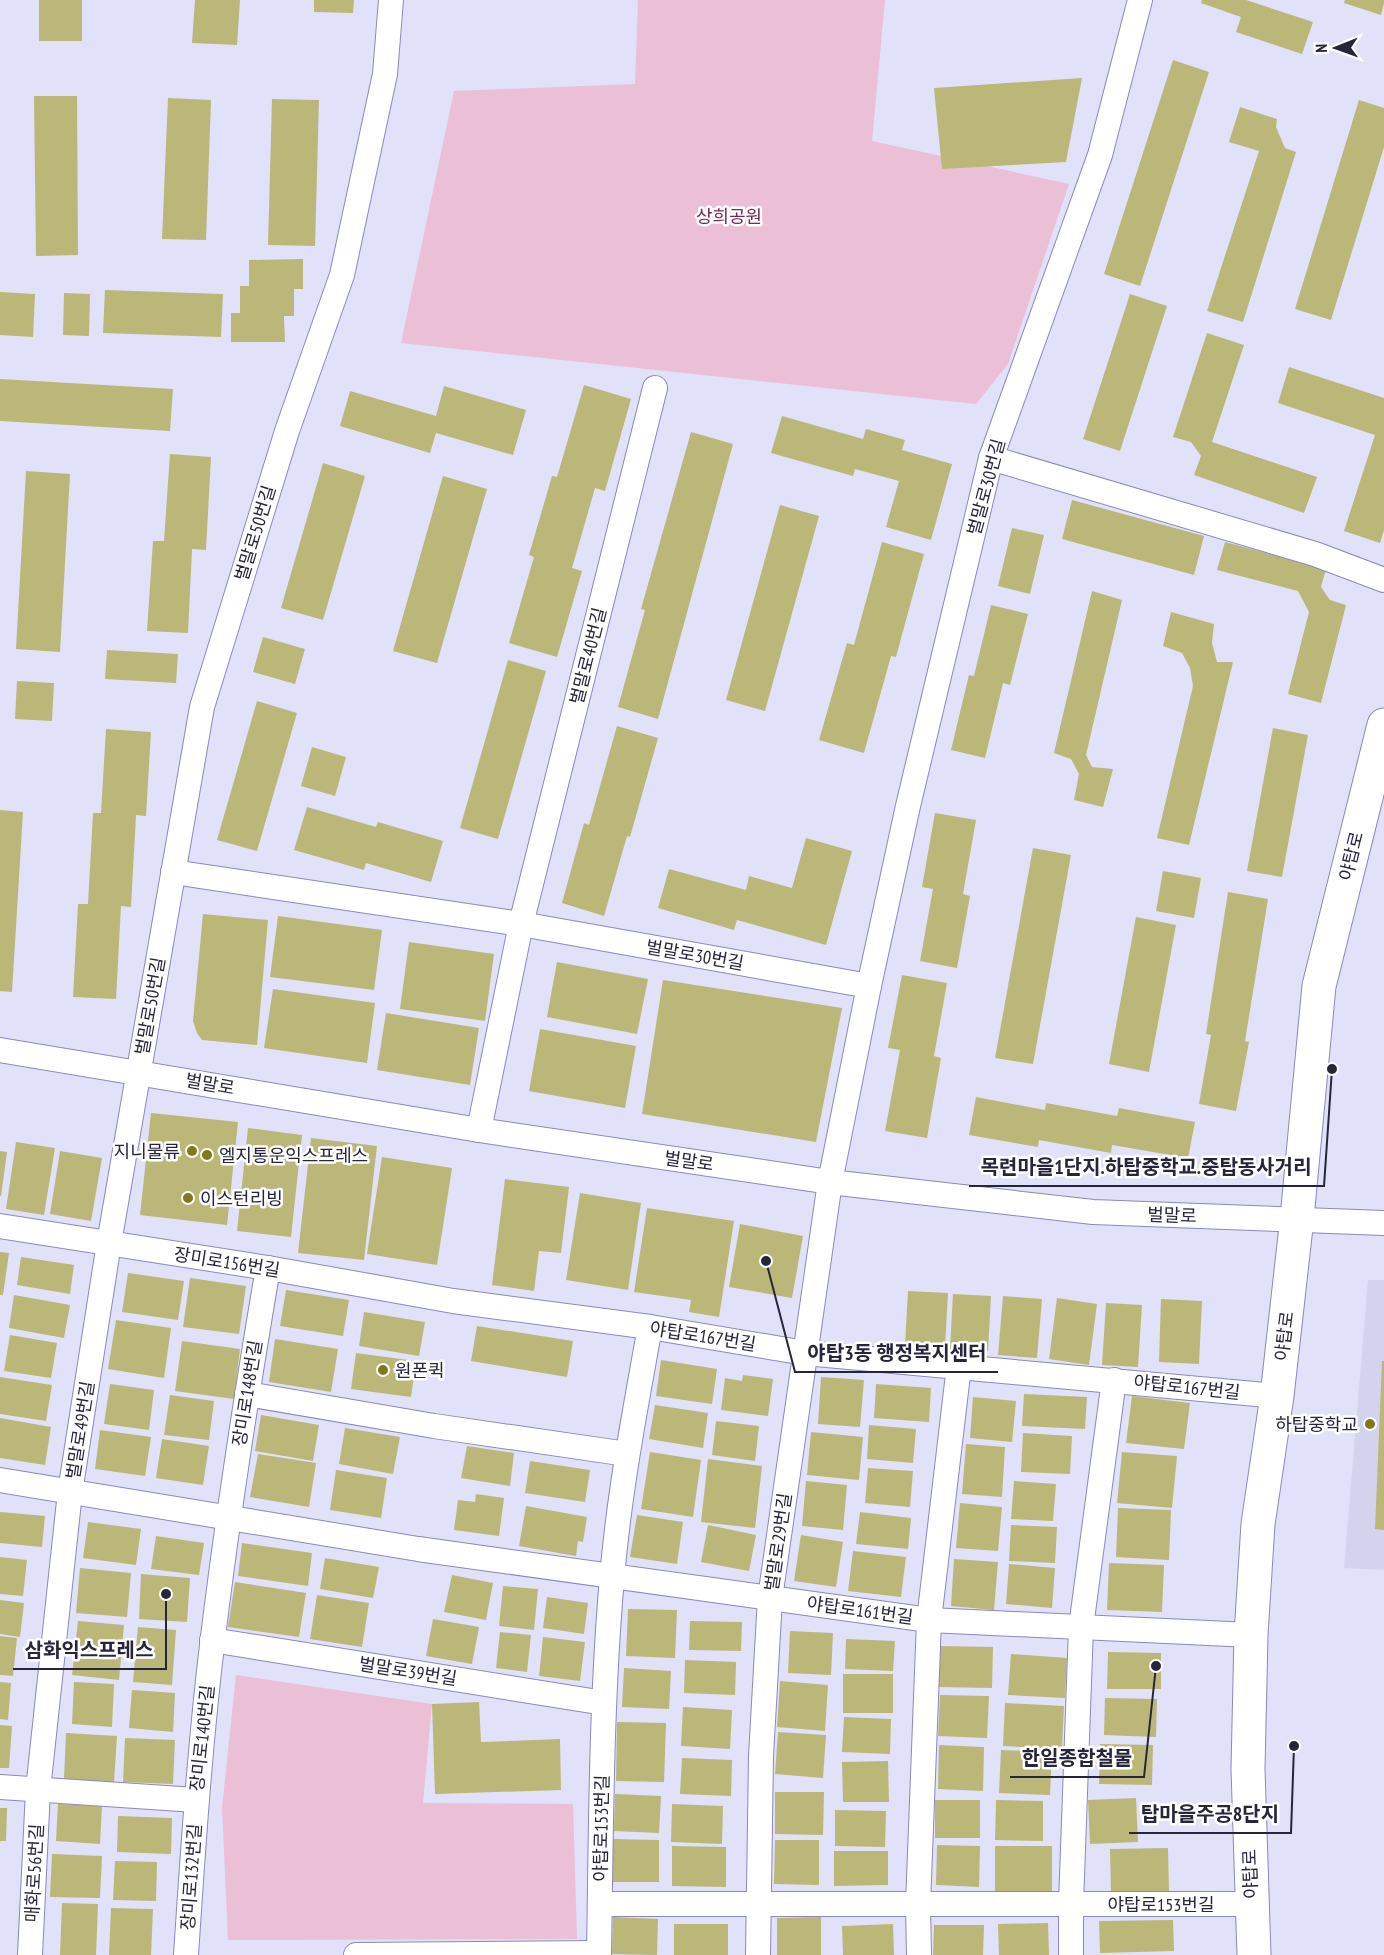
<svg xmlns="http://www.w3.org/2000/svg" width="1384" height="1955" font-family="'PT Sans Narrow','Noto Sans KR',sans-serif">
	<rect width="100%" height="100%" fill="#e1e1fa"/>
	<polygon fill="#d3d3ee" points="1368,1280 1384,1280 1384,1570 1344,1568"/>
	<g fill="#ebbfd6">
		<polygon points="638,0 885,0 872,141 1069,184 1008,364 976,404 401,343 454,91 635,84"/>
		<polygon points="236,1675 432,1704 423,1803 573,1804 577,1939 228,1940 222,1808"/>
	</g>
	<g fill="#bbb779">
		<rect x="39" y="0" width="43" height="41"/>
		<polygon points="195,0 240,0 237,45 192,43"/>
		<polygon points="314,0 354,0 353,13 314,12"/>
		<polygon points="1202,0 1246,0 1313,22 1302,54 1236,32 1241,17 1201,3"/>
		<polygon points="1345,0 1384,0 1384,3 1381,15 1344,3"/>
		<polygon points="1173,60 1209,72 1140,286 1104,274"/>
		<polygon points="1082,78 1066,162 942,169 934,88"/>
		<polygon points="34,96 77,96 78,255 36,256"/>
		<polygon points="168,98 211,100 206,240 162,239"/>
		<polygon points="272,99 319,100 315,246 268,245"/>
		<polygon points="1359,100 1384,108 1384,147 1331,320 1295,309"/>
		<polygon points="1240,107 1277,119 1276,127 1285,148 1296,152 1243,322 1207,311 1259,151 1229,142"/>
		<polygon points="303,259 303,289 294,289 294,316 284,316 285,342 231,342 231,313 240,313 240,286 249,286 249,260"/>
		<polygon points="105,290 223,294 221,337 103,333"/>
		<polygon points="0,292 35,294 33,337 0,335"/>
		<polygon points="64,293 90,294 89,336 63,335"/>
		<polygon points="1130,294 1167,306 1120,451 1083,439"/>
		<polygon points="1207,333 1244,345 1212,442 1317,477 1304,513 1194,475 1201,456 1191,442 1173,437"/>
		<polygon points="1289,367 1384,398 1384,530 1380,543 1344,531 1375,435 1278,403"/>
		<polygon points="0,379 173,389 170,431 0,421"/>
		<polygon points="584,385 631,399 605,491 595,488 572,568 582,571 557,657 509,643 534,557 529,555 552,476 557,477"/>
		<polygon points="444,386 526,410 513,455 436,433 430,453 340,426 350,391 436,416"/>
		<polygon points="782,416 863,439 866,429 905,440 902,450 952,464 931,540 886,527 899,481 855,469 853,476 771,453"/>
		<polygon points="691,432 733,444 658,719 618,707 645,610 641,609"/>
		<polygon points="170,454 211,457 206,550 192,549 188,633 147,631 153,541 164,541"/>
		<polygon points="323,463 365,476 323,620 281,608"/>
		<polygon points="26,471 70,474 60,652 16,649"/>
		<polygon points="443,476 487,489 437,663 393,651"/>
		<polygon points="1072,500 1204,536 1194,575 1062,539"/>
		<polygon points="780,505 819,516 765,711 726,700"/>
		<polygon points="1012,528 1044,535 1030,594 998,586"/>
		<polygon points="882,542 924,554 896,657 891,656 864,753 819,740 847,643 854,645"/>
		<polygon points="1225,542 1326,569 1321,587 1330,600 1346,605 1321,703 1288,694 1309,612 1298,591 1217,570"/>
		<polygon points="1092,591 1122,600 1086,755 1092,767 1113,769 1103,807 1074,800 1079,774 1071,759 1054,753"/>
		<polygon points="991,605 1028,614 1010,685 1003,683 985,758 951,750 969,675 974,676"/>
		<polygon points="1171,612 1214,624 1212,643 1217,662 1233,662 1189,845 1157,838 1193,686 1190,668 1182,653 1163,646"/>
		<polygon points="263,637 305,649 295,684 253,672"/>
		<polygon points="107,650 178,654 176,683 105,679"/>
		<polygon points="508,660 546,671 498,839 460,828"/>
		<polygon points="17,681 54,683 52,721 15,719"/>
		<polygon points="257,701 297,713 257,851 217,840"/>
		<polygon points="617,726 658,738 630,837 627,836 604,916 562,903 584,823 589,825"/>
		<polygon points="1273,728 1308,735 1282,877 1247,871"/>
		<polygon points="106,729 151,732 146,816 136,815 131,907 121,906 116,999 73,997 78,904 88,904 93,813 101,813"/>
		<polygon points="312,747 346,757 335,796 301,786"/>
		<polygon points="307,807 376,827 378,822 443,841 431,882 366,863 364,870 294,850"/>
		<polygon points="0,810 23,812 12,992 0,991"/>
		<polygon points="935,813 976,820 963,894 970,896 957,968 920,961 933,889 922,887"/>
		<polygon points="806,838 852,851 826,945 737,920 734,930 658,908 669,869 746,890 749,876 792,888"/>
		<polygon points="1033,848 1071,855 1033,1064 995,1058"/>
		<polygon points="1163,871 1201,878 1194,918 1156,911"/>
		<polygon points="1228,892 1268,899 1245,1041 1249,1042 1236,1111 1199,1104 1211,1035 1206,1034"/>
		<polygon points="203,914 268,920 257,1045 202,1040 197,1033 193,1021"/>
		<polygon points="278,916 382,930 374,990 270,977"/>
		<polygon points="1136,917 1176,925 1149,1072 1109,1064"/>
		<polygon points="409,942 494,954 485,1021 400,1009"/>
		<polygon points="557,962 648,979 637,1034 547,1017"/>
		<polygon points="902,975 947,983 934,1056 941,1058 927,1138 885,1131 900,1050 888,1048"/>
		<polygon points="663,980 842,1008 816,1142 642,1114"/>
		<polygon points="273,989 375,1003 367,1063 264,1048"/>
		<polygon points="386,1013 479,1028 470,1085 377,1070"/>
		<polygon points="540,1029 636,1046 625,1108 529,1091"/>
		<polygon points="976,1097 1045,1110 1046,1103 1117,1116 1119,1108 1195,1122 1188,1158 1112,1145 1111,1153 1039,1140 1038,1147 969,1135"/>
		<polygon points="151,1113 238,1122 227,1225 140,1215"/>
		<polygon points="248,1128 302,1135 291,1237 237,1231"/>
		<polygon points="311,1138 377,1146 364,1260 298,1253"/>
		<polygon points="16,1142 55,1148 44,1215 6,1209"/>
		<polygon points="0,1151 7,1152 1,1196 0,1196"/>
		<polygon points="60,1151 102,1158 91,1221 50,1214"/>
		<polygon points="382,1157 452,1168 437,1265 367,1254"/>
		<polygon points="505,1179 569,1187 561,1253 539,1251 534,1291 492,1285"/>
		<polygon points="580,1193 641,1203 628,1290 566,1280"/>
		<polygon points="647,1208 734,1221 719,1317 689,1312 691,1300 634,1292"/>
		<polygon points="740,1224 803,1236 792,1298 729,1287"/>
		<polygon points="0,1252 9,1253 3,1295 0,1295"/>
		<polygon points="21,1257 74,1265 70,1294 17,1285"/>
		<polygon points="128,1273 184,1281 178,1320 122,1312"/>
		<polygon points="190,1278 246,1286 239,1334 183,1327"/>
		<polygon points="286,1290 349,1300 343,1336 280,1326"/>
		<polygon points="908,1291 948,1293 945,1347 905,1345"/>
		<polygon points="953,1294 991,1296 988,1351 950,1349"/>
		<polygon points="14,1295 70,1305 64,1338 9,1328"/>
		<polygon points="1003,1296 1042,1299 1037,1358 998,1355"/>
		<polygon points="1057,1298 1097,1304 1089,1365 1049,1359"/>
		<polygon points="1161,1299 1202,1301 1199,1364 1159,1362"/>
		<polygon points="1106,1303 1142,1305 1138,1367 1102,1365"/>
		<polygon points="364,1312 425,1322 419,1356 359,1346"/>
		<polygon points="116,1320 171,1328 164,1378 108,1369"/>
		<polygon points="477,1326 573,1341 567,1377 471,1361"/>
		<polygon points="10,1335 57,1343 51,1378 4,1371"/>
		<polygon points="275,1339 338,1349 331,1392 269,1382"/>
		<polygon points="182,1341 240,1349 234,1399 175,1391"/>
		<polygon points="356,1353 416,1361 411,1397 351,1389"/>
		<polygon points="661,1360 717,1369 712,1404 656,1396"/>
		<polygon points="1382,1361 1384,1361 1384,1530 1375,1529"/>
		<polygon points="743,1375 773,1379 768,1416 721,1410 725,1378 742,1381"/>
		<polygon points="0,1377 52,1385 46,1421 0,1414"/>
		<polygon points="821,1377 864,1380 860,1427 818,1424"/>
		<polygon points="110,1384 154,1390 149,1430 104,1424"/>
		<polygon points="876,1384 931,1388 929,1422 874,1418"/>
		<polygon points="1024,1394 1087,1397 1085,1429 1022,1426"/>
		<polygon points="170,1395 214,1401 209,1440 164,1435"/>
		<polygon points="1132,1396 1190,1403 1184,1449 1126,1443"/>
		<polygon points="973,1397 1016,1401 1012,1442 970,1438"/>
		<polygon points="655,1405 708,1413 703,1448 649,1439"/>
		<polygon points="261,1415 319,1425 313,1461 255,1451"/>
		<polygon points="0,1418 51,1427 45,1465 0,1458"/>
		<polygon points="716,1421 759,1426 755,1461 712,1455"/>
		<polygon points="869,1425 916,1429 913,1463 867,1459"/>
		<polygon points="345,1428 400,1437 393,1474 339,1464"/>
		<polygon points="100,1430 151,1437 145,1476 95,1469"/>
		<polygon points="811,1432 863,1437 859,1480 807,1475"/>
		<polygon points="1023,1433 1072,1436 1070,1474 1021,1472"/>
		<polygon points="162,1439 209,1446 203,1485 156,1478"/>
		<polygon points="966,1444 1005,1447 1002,1497 962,1494"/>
		<polygon points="467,1446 514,1453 510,1486 461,1478"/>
		<polygon points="650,1452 701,1460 693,1517 641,1509"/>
		<polygon points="1122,1452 1177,1456 1172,1508 1117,1503"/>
		<polygon points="258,1454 316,1463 309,1507 250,1497"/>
		<polygon points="708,1459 762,1466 755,1528 701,1522"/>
		<polygon points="530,1461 590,1470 585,1502 525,1493"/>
		<polygon points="868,1468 913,1471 910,1507 865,1503"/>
		<polygon points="336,1470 387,1478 381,1518 330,1510"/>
		<polygon points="806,1481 847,1485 843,1530 802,1526"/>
		<polygon points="1014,1481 1056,1484 1053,1521 1011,1519"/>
		<polygon points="476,1494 504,1498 499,1536 454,1530 458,1500 475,1502"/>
		<polygon points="960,1503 1002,1507 998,1551 956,1548"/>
		<polygon points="526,1506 587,1517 583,1542 578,1541 576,1556 519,1546"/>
		<polygon points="1118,1508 1171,1510 1169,1560 1116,1557"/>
		<polygon points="0,1512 45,1516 42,1547 0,1543"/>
		<polygon points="860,1512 911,1518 908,1549 856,1544"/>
		<polygon points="637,1515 683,1522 677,1564 630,1557"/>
		<polygon points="88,1522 141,1529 136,1565 83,1558"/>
		<polygon points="708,1525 756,1535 749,1571 701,1562"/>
		<polygon points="1011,1525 1057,1527 1055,1563 1009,1561"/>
		<polygon points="801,1535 843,1542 836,1587 794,1581"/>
		<polygon points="156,1536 204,1543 199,1575 151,1569"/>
		<polygon points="242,1543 312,1553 308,1586 238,1576"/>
		<polygon points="853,1551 906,1557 901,1597 848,1591"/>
		<polygon points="0,1557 27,1560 23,1596 0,1594"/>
		<polygon points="325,1558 379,1567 373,1598 320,1589"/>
		<polygon points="954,1559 998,1562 994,1610 951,1606"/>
		<polygon points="1109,1563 1164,1565 1162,1612 1107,1610"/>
		<polygon points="1009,1564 1055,1568 1052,1608 1006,1604"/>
		<polygon points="80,1568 131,1573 127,1617 76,1613"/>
		<polygon points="141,1574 190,1578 187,1622 139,1619"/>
		<polygon points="452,1575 493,1583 486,1620 444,1612"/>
		<polygon points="235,1582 306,1593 299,1637 228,1627"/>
		<polygon points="503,1586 538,1589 534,1630 499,1626"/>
		<polygon points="317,1595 369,1603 362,1647 310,1639"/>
		<polygon points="547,1597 588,1603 584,1634 543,1628"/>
		<polygon points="0,1600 24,1603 20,1637 0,1634"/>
		<polygon points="628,1609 677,1610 675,1658 626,1656"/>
		<polygon points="433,1619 479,1627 472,1664 426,1656"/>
		<polygon points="78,1621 124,1625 119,1680 72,1675"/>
		<polygon points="690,1621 742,1622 741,1651 689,1650"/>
		<polygon points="138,1627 176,1630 172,1685 133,1682"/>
		<polygon points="790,1631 833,1633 831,1675 788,1673"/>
		<polygon points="500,1632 531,1635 527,1672 496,1668"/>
		<polygon points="0,1636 17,1638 13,1676 0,1675"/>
		<polygon points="543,1637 585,1642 580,1681 539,1676"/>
		<polygon points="846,1639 895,1641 893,1671 845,1669"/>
		<polygon points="939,1646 993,1647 992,1688 938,1687"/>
		<polygon points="1108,1652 1161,1653 1161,1689 1107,1689"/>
		<polygon points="1011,1654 1067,1658 1065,1698 1008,1695"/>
		<polygon points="685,1660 736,1662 735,1695 684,1693"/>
		<polygon points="624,1668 671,1671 669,1709 622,1707"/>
		<rect x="843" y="1674" width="50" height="39"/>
		<polygon points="780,1681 828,1685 825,1731 777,1727"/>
		<polygon points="0,1682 11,1683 8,1720 0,1719"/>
		<polygon points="74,1682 114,1684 112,1727 72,1724"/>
		<polygon points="132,1690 175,1693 173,1732 129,1728"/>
		<polygon points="940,1695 989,1696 987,1738 938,1736"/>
		<polygon points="1105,1698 1157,1699 1156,1737 1104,1735"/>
		<polygon points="479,1702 481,1742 560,1739 561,1790 435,1794 432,1704"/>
		<polygon points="1005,1703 1064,1706 1062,1749 1003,1746"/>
		<polygon points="683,1707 732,1710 730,1749 681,1746"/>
		<polygon points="844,1717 891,1719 890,1754 842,1752"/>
		<polygon points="617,1722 666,1723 664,1782 616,1781"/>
		<polygon points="0,1725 12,1726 9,1768 0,1768"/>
		<polygon points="778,1732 826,1735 823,1778 775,1774"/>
		<polygon points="66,1733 117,1736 114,1782 64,1779"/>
		<polygon points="125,1738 175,1740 173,1784 123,1782"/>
		<polygon points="1100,1744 1153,1745 1152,1785 1099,1784"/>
		<polygon points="939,1745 984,1747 983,1791 938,1789"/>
		<polygon points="1001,1750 1052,1752 1050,1795 999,1793"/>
		<polygon points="682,1758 732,1760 731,1796 680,1794"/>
		<polygon points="888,1761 889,1802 843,1802 842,1762"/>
		<polygon points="775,1792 824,1792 823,1835 775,1834"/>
		<polygon points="615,1794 661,1796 659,1833 614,1831"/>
		<polygon points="1136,1798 1138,1842 1090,1844 1088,1800"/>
		<rect x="935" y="1800" width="45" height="38"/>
		<polygon points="996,1800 1043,1801 1043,1841 995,1840"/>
		<polygon points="58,1804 102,1806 100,1844 56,1841"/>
		<polygon points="672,1804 723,1806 722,1844 671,1842"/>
		<polygon points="0,1808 7,1808 6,1841 0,1841"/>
		<polygon points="835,1810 886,1811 885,1847 835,1846"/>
		<polygon points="118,1816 172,1818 171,1854 117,1852"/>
		<polygon points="612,1839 659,1840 659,1882 611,1882"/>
		<polygon points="775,1840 819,1840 819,1885 774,1884"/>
		<polygon points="937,1845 980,1846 979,1887 936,1885"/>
		<polygon points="672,1846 726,1847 726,1887 672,1886"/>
		<rect x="995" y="1846" width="57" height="45"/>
		<polygon points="1168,1848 1169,1892 1111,1893 1110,1849"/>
		<polygon points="834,1851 888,1851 888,1885 834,1886"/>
		<polygon points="52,1854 102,1856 100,1898 50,1897"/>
		<polygon points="115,1861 157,1862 156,1901 113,1900"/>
		<polygon points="62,1903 98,1904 96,1955 60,1955"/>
		<polygon points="111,1908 153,1909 151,1955 109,1955"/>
		<polygon points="613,1917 658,1919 657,1955 612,1954"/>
		<polygon points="821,1917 821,1955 777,1955 777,1918"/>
		<polygon points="1173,1920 1174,1951 1100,1953 1099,1921"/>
		<polygon points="1048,1923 1049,1955 999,1955 998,1924"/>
		<rect x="674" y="1924" width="54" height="31"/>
		<polygon points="893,1924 894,1955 843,1955 842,1926"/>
		<polygon points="934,1925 984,1925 983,1955 933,1955"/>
	</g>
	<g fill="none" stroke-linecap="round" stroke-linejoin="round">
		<g stroke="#8a88c0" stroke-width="26">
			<g id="street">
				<polyline points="991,458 1315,554 1384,580"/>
				<polyline points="173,872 521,924 869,986"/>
				<polyline points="0,1050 479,1130 830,1182 1093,1212 1384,1223"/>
				<polyline points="479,1130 521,924 655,388"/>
				<polyline points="0,1226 268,1268 453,1301 650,1327 805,1353 1277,1396"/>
				<polyline points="247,1394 434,1426 627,1454"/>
				<polyline points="0,1480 418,1549 929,1620 1251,1635"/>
				<polyline points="212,1640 604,1703"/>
				<polyline points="0,1787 196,1800"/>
				<polyline points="600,1904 1251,1904"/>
				<polyline points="30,1955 38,1790 70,1492 109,1243 202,707 287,431 342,275 385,74 391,0"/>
				<path d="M186 1955C193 1849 200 1743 213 1637 228 1514 247 1391 268 1268"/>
				<polyline points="356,1955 599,1953"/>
				<path d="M599 1955C601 1830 601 1703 612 1578 619 1494 635 1410 650 1327"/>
				<polyline points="758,1955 761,1756 770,1598 830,1182 869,986 908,806 991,458 1100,155 1140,0"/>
				<polyline points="919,1955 918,1905 929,1620 959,1366"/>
				<polyline points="1071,1955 1071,1904 1081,1627 1114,1380"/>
			</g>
		</g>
		<g stroke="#8a88c0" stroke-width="35">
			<polyline id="secondary" points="1254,1955 1248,1769 1251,1635 1258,1524 1277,1396 1297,1218 1319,986 1384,725"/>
		</g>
		<use href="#street" stroke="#fff" stroke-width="24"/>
		<use href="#secondary" stroke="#fff" stroke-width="33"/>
	</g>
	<g fill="#80791e" stroke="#fff" stroke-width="2">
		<circle cx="192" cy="1151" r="6"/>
		<circle cx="207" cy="1155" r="6"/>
		<circle cx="188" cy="1198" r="6"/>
		<circle cx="383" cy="1370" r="6"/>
		<circle cx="1370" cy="1424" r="6"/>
	</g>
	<g text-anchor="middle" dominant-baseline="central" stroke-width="5" stroke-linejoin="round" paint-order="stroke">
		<g font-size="18" fill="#742a58" stroke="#fff">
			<text x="729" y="216">상희공원</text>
		</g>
		<g font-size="18" fill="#26253c" stroke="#fff">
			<text transform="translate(986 487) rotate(-75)">벌말로30번길</text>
			<text transform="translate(255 533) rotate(-73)">벌말로50번길</text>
			<text transform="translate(588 656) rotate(-76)">벌말로40번길</text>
			<text transform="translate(1351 856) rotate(-76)">야탑로</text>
			<text transform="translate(695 955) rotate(10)">벌말로30번길</text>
			<text transform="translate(150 1006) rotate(-80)">벌말로50번길</text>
			<text transform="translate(210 1084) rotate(10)">벌말로</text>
			<text transform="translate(689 1161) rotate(8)">벌말로</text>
			<text transform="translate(1172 1215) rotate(2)">벌말로</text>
			<text transform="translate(227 1262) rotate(9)">장미로156번길</text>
			<text transform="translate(703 1336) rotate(9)">야탑로167번길</text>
			<text transform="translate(1284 1336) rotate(-83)">야탑로</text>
			<text transform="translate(1187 1387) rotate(6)">야탑로167번길</text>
			<text transform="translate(247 1393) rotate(-81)">장미로148번길</text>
			<text transform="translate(80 1430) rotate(-81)">벌말로49번길</text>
			<text transform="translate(778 1542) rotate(-82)">벌말로29번길</text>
			<text transform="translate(860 1610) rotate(8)">야탑로161번길</text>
			<text transform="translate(408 1671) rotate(9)">벌말로39번길</text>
			<text transform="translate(202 1738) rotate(-84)">장미로140번길</text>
			<text transform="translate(601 1828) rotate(-89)">야탑로153번길</text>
			<text transform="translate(34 1873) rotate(-87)">매화로56번길</text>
			<text transform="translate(1250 1874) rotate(-92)">야탑로</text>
			<text transform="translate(191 1877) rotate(-86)">장미로132번길</text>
			<text x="1161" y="1904">야탑로153번길</text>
		</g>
		<g font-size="18" fill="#26253c" stroke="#fff" text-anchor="start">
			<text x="180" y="1151" text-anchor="end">지니물류</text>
			<text x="219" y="1155">엘지통운익스프레스</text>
			<text x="200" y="1198">이스턴리빙</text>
			<text x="395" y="1370">원폰퀵</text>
			<text x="1358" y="1424" text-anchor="end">하탑중학교</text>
		</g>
	</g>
	<path fill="none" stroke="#26253c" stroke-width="2" d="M1332 1069L1324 1186H969M766 1261L795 1372H998M166 1594L166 1669H13M1156 1666L1144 1777H1010M1294 1746L1291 1833H1129"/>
	<g fill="#26253c" stroke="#fff" stroke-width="2">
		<circle cx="1332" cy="1069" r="6"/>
		<circle cx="766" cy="1261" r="6"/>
		<circle cx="166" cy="1594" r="6"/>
		<circle cx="1156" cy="1666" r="6"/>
		<circle cx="1294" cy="1746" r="6"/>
	</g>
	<g font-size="20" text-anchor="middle" font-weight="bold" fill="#26253c" stroke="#fff" stroke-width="5" stroke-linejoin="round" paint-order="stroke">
		<text x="1146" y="1174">목련마을1단지.하탑중학교.중탑동사거리</text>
		<text x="897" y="1360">야탑3동 행정복지센터</text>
		<text x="89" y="1657">삼화익스프레스</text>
		<text x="1077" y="1765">한일종합철물</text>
		<text x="1210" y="1821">탑마을주공8단지</text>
	</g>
	<g transform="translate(1336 48) rotate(269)" stroke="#ffffff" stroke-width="4.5" paint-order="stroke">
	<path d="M0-4.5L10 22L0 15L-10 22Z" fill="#26253c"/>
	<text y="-9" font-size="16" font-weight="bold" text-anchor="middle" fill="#26253c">N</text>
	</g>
</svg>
